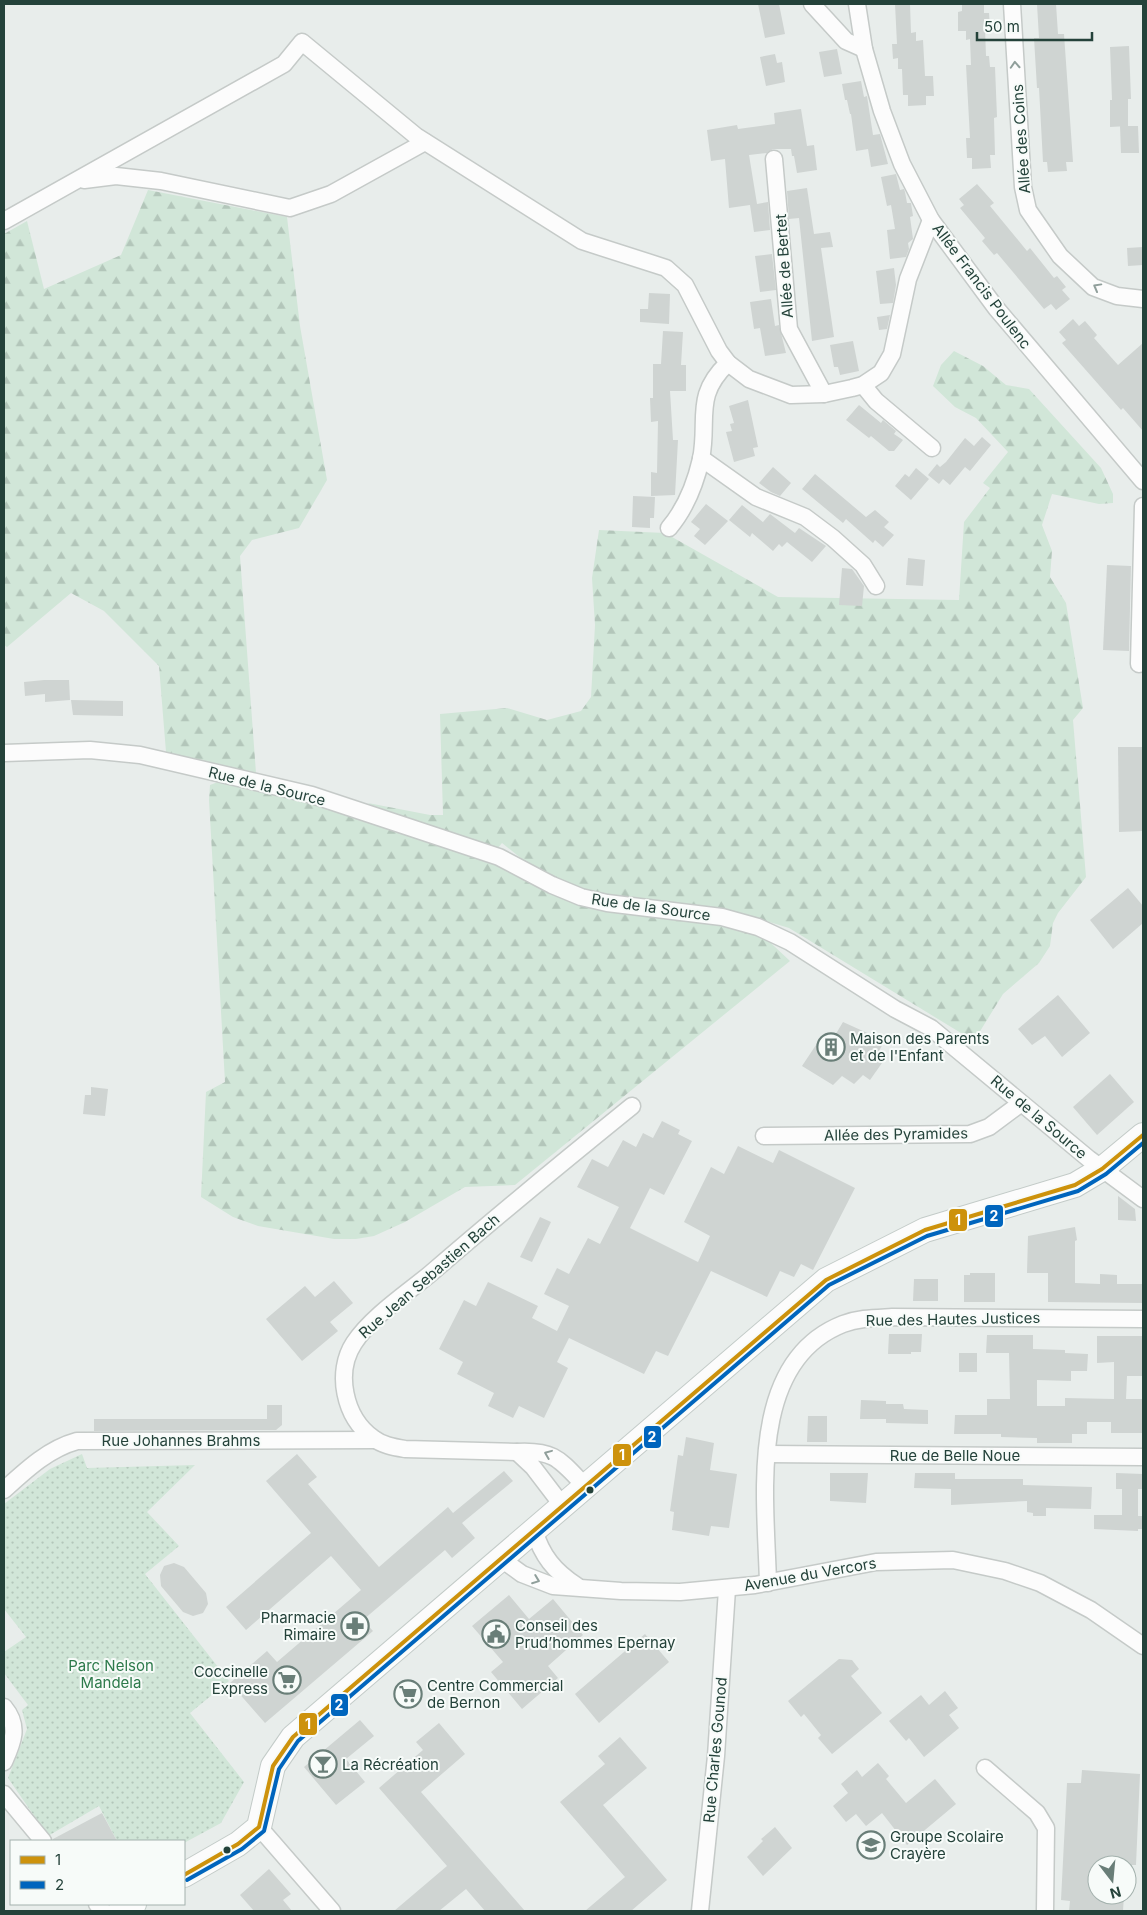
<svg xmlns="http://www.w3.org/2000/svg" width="1147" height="1915" font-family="Inter,sans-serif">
	<defs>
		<pattern id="forest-firs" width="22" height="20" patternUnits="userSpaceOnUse" patternTransform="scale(1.25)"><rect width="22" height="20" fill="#d1e6d8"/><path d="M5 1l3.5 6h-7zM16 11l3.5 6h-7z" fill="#b3c6ba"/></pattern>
		<pattern id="park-dots" width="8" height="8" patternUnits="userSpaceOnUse" patternTransform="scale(1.25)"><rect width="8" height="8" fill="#d1e6d8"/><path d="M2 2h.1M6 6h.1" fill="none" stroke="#b3c6ba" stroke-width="1.8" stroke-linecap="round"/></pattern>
	</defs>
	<rect width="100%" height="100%" fill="#e8edeb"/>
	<g fill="url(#forest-firs)">
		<polygon points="148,190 287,217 300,326 327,480 299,528 252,540 240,556 256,773 166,752 159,666 104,611 71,593 7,647 4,645 4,234 27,221 44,289 121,255"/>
		<polygon points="954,351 983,366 1006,385 1029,389 1101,468 1113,494 1113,503 1099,504 1052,494 1042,525 1052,551 1050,577 1066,603 1083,708 1073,720 1086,877 1058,913 1053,923 1050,946 1039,963 1003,994 974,1041 789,928 747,915 710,908 665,905 584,891 538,872 502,843 498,848 377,809 368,803 430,815 443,815 440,714 507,708 547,720 581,711 591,697 595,625 592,578 599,530 665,533 778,597 959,600 964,522 990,488 983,483 1008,452 976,418 955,407 933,386 941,365"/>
		<polygon points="218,782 311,799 428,838 515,872 690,920 760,933 790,961 515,1185 465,1187 405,1222 374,1236 356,1239 334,1239 258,1226 233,1217 201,1197 206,1092 225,1082 209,800 210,785"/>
	</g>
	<polygon fill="url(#park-dots)" points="82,1454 87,1468 195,1465 147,1512 179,1546 145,1574 229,1681 190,1713 244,1782 221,1823 184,1843 117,1841 99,1806 48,1836 8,1778 27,1729 22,1710 28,1705 4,1673 4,1652 26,1637 4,1609 4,1504 50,1469"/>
	<g fill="#cfd4d2">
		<polygon points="758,4 779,4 785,34 765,38"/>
		<polygon points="895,4 910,4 911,33 916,32 916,41 923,40 925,76 933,76 934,96 926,96 926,105 908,106 908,95 903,95 902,69 898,69 898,58 893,59 892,44 897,44"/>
		<polygon points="962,4 984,4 984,13 989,13 990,28 985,28 986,56 989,56 990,67 995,67 997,117 994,118 995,155 990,155 991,168 972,169 972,158 967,158 966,138 970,138 966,65 971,65 970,39 966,40 966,31 958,31 958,12 962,11"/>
		<polygon points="1037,4 1056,4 1058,34 1064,34 1073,162 1066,162 1067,171 1048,172 1047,162 1043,162 1039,88 1037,88 1034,38 1039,38"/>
		<polygon points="1129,46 1131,99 1128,99 1128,126 1110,127 1110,100 1112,100 1110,47"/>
		<polygon points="837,49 842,74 824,77 819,52"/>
		<polygon points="775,54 777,63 782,62 785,82 766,86 760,57"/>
		<polygon points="861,81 864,97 867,96 873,135 880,134 888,164 871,167 868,149 856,151 851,114 850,114 847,100 845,100 842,84"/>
		<polygon points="801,109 807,146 814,145 817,170 797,173 794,156 792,156 791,149 773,149 767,153 749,155 757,204 768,202 770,230 754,232 750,205 729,208 725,159 711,161 707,130 737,125 738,129 775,124 774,113"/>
		<polygon points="1120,126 1138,126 1139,153 1121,153"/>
		<polygon points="896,174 900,190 904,189 905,192 907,203 911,203 913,216 910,217 913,239 908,243 909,249 906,257 890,259 887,230 895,229 891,205 887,206 881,177"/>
		<polygon points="977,184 994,203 990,206 1027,251 1030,248 1054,278 1057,276 1066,287 1062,290 1070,299 1056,310 1051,304 1044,309 997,253 994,255 982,241 985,238 960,208 964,205 959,199"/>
		<polygon points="807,188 814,234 830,232 833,247 821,248 834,337 812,341 799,218 789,219 787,191"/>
		<polygon points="1143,247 1143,265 1128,266 1127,248"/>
		<polygon points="772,254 776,290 760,292 755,256"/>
		<polygon points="894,268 896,285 893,303 880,304 876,271"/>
		<polygon points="649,293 670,294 669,324 640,322 640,309 648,309"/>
		<polygon points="771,299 775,326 779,325 786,353 765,356 760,328 754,329 750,302"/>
		<polygon points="890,315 887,329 879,330 877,317"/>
		<polygon points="1073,319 1079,326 1085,321 1097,335 1094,338 1118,365 1143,343 1143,431 1123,408 1121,410 1062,343 1066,340 1059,332"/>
		<polygon points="663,331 683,332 681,365 686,365 686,391 670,391 673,440 678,440 675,495 651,496 651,472 657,473 658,421 651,422 650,398 653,398 653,364 661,364"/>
		<polygon points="853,341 859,371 840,375 838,367 834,367 830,345"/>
		<polygon points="748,400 758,447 753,448 755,456 734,462 726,432 732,431 730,424 734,423 729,406"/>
		<polygon points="859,405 881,423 883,420 896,431 894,434 903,440 894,451 889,451 871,436 869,438 846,420"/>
		<polygon points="982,437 991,445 970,471 965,467 950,485 943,479 939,484 928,475 937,464 940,467 946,462 965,438 974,446"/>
		<polygon points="773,467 791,483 780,496 771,492 759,483"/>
		<polygon points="916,468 929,479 911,500 895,486 905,474 909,477"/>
		<polygon points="815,474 866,517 875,510 889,522 884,527 894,535 883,547 875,540 873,543 846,519 843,523 802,489"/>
		<polygon points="633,496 655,497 654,518 650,518 650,528 632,527"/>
		<polygon points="706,504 728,521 705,545 694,536 700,529 691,522"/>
		<polygon points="742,505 769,527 763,522 770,514 795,533 799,528 826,546 812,562 787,542 782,547 779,544 773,551 752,533 750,537 729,520"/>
		<polygon points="908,558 925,560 923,586 906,585"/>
		<polygon points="1107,565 1131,566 1129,651 1103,650"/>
		<polygon points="842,568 852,569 864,586 862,606 839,605"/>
		<polygon points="44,680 69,680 70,700 45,702 45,694 25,696 24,682"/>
		<polygon points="71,700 123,701 123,716 73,715"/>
		<polygon points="1118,747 1143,747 1143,831 1119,832"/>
		<polygon points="1128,888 1143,906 1143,923 1113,949 1090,920"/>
		<polygon points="1058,995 1090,1033 1062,1057 1045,1036 1032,1045 1018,1029"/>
		<polygon points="843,1022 874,1036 876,1043 885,1040 879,1051 882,1063 870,1080 863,1075 854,1084 842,1076 833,1085 802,1066 822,1036 831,1042"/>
		<polygon points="1110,1074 1134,1102 1097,1135 1073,1107"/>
		<polygon points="91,1087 108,1089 105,1116 83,1114 85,1095 91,1095"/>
		<polygon points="662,1121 680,1130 678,1134 692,1141 664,1195 650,1188 630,1228 698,1262 710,1236 684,1222 711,1167 724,1174 738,1146 773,1163 779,1150 855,1188 813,1270 801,1264 794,1277 780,1271 767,1297 711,1271 668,1356 656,1351 644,1374 569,1338 557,1362 568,1368 544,1418 519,1406 513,1418 488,1406 494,1393 457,1374 463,1362 439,1349 464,1300 476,1306 488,1282 538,1306 532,1318 557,1331 569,1306 544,1294 557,1268 569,1274 588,1238 600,1244 619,1207 577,1187 592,1159 608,1167 623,1140 636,1147 643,1133 653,1138"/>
		<polygon points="1118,1196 1135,1209 1136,1221 1118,1220"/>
		<polygon points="540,1217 551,1222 532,1262 520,1257"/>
		<polygon points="1075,1227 1077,1240 1075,1241 1075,1283 1100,1284 1100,1274 1117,1275 1117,1284 1143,1284 1143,1303 1048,1302 1048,1273 1027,1273 1028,1236"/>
		<polygon points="970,1273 995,1273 995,1302 964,1302 964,1275 970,1275"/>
		<polygon points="914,1279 938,1279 938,1301 913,1301"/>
		<polygon points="334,1281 353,1303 330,1322 338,1331 302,1361 266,1319 305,1286 315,1297"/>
		<polygon points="889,1334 922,1334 921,1352 911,1352 911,1354 888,1354"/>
		<polygon points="987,1335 1033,1335 1033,1349 1065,1350 1065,1353 1088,1354 1087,1371 1071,1371 1071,1381 1037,1380 1037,1406 1065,1406 1065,1398 1114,1399 1114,1362 1097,1363 1097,1336 1143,1336 1143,1376 1127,1376 1126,1399 1143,1399 1143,1433 1111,1433 1111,1422 1087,1422 1087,1434 1072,1434 1072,1443 1037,1443 1037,1438 1001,1437 1001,1434 954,1434 955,1415 987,1415 987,1399 1010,1399 1009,1353 986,1353"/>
		<rect x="959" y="1353" width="18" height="19"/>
		<polygon points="861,1400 886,1401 886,1404 903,1404 904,1409 928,1410 928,1424 886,1423 886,1419 860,1419"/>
		<polygon points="267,1405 282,1405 282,1425 276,1430 94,1431 94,1419 267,1419"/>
		<polygon points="808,1416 827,1416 827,1442 807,1442"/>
		<polygon points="686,1437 714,1443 710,1470 737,1474 729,1528 711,1526 709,1536 672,1530 674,1512 670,1511 678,1455 683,1456"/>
		<polygon points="297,1454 317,1477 308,1484 379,1567 448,1507 453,1513 504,1471 513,1481 462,1523 475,1538 452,1558 445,1550 363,1620 373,1631 265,1723 230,1683 267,1651 277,1662 361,1590 331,1556 246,1630 226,1607 311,1533 266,1481"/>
		<polygon points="830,1473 868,1473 866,1503 830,1501"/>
		<polygon points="915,1473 955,1473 955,1479 1023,1479 1023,1485 1092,1487 1091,1509 1046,1508 1046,1516 1033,1516 1033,1513 1027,1512 1027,1501 951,1505 951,1489 914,1488"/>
		<polygon points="1116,1473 1143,1474 1143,1489 1138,1489 1138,1516 1143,1516 1143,1529 1138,1529 1138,1531 1094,1529 1094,1515 1122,1515 1122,1489 1116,1489"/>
		<polygon points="174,1563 184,1567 206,1593 208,1604 203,1613 193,1616 183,1612 161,1586 160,1575 164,1566"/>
		<polygon points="509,1595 529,1619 553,1599 583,1635 548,1666 558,1678 522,1709 491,1672 503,1662 472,1626"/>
		<polygon points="645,1634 669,1662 599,1723 575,1694"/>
		<polygon points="839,1659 852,1660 859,1669 851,1676 882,1713 832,1754 818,1738 821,1735 804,1714 801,1717 788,1701"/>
		<polygon points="945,1691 958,1708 949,1715 959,1728 924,1757 909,1738 906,1741 889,1721 921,1695 929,1705"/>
		<polygon points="360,1720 374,1736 346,1759 365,1782 336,1805 304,1767"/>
		<polygon points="439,1723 465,1754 421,1792 525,1911 485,1911 466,1889 439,1911 394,1911 447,1866 379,1788 423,1750 416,1742"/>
		<polygon points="620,1737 647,1768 603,1805 667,1880 631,1911 585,1911 625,1877 560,1802 605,1764 598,1756"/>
		<polygon points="878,1763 889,1776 886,1779 906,1803 935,1779 956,1804 907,1845 882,1813 866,1826 856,1814 846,1822 833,1806 848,1793 841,1784 857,1770 862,1777"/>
		<polygon points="1082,1770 1140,1774 1136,1865 1097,1865 1097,1895 1124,1895 1123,1911 1069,1911 1070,1901 1061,1900 1067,1783 1081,1783"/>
		<polygon points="102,1813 117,1841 53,1841 53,1839"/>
		<polygon points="775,1827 792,1848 763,1876 747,1857 763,1841 761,1839"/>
		<polygon points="269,1869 291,1894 283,1900 292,1911 254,1911 240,1895"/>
	</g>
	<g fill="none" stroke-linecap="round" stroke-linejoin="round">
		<g stroke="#c5cac8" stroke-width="19">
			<g id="street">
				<polyline points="812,4 846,41 864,49"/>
				<polyline points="857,4 864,49 882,111 902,164 931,220 996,308 1143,481"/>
				<polyline points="1012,4 1023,187 1028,210 1060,256 1093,287 1117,296 1143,299"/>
				<polyline points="774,159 789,329 824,394"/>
				<polyline points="84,180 116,176 161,181 290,208 331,194 425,142"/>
				<polyline points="4,221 284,64 302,42 416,136 582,241 666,268 685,285 719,351 728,363 749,379 791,395 824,394 852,388 863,385 881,373 892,354 908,279 931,220"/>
				<polyline points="863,385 876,401 932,448"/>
				<polyline points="701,458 756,497 805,517 833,538 863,565 876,586"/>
				<path d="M669 528C686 508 695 485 701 459 709 419 693 396 728 363"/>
				<polyline points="1139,664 1143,506"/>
				<polyline points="4,753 90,750 140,755 312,795 499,857 552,885 581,897 607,903 722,917 758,927 790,942 895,1009 931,1028 1089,1159 1143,1199"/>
				<polyline points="764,1136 970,1134 989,1127 1020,1104"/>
				<path d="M517 1452 405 1449C393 1447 382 1445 373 1438 344 1417 335 1372 354 1343 371 1317 407 1293 430 1274 496 1217 564 1161 632 1106"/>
				<polyline points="767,1454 1143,1457"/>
				<path d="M4 1490C26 1470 48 1449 77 1441L375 1440"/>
				<path d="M562 1505 533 1467 517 1452C555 1450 560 1460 585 1486"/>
				<path d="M534 1530C542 1556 554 1571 577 1586"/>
				<polyline points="500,1558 522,1574 553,1586 621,1591 680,1592 755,1585 876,1562 953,1560 1005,1571 1040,1583 1091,1610 1143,1646"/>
				<path d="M768 1583C766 1500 746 1362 843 1324 859 1318 875 1318 892 1317L1143 1319"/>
				<path d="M4 1707C20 1726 13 1742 4 1762"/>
				<polyline points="985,1768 1037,1813 1046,1828 1045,1911"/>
				<polyline points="4,1794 43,1841"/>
				<polyline points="259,1827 332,1911"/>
				<polyline points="97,1904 103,1911"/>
				<polyline points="700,1911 716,1756 727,1589"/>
			</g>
		</g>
		<g stroke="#c3cbc8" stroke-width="26">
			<g id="secondary">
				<polyline points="184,1875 238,1844 259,1827 273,1766 293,1737 826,1280 925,1230 1075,1185 1102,1169 1143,1135"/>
				<polyline points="120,1911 134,1904"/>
			</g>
		</g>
		<use href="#street" stroke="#fcfcfc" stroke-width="16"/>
		<use href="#secondary" stroke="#fcfcfc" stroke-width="24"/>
		<g stroke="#f7fbf9" stroke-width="8">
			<polyline id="bus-1" points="184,1875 238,1844 259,1827 273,1766 293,1737 826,1280 925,1230 1075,1185 1102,1169 1143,1135"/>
		</g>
		<g stroke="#f7fbf9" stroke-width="8">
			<polyline id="bus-2" points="187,1880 242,1849 264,1831 279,1769 298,1741 829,1285 927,1236 1078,1191 1106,1174 1143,1143"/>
		</g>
		<use href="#bus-1" stroke="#cd920c" stroke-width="4"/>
		<use href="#bus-2" stroke="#0065bd" stroke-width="4"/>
	</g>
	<defs><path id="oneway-chevron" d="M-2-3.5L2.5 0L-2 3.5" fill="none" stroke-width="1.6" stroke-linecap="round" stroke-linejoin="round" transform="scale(1.25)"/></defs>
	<g stroke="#909f9b">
		<use href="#oneway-chevron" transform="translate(1015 65) rotate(-93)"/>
		<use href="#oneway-chevron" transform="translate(1097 287) rotate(-151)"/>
		<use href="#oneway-chevron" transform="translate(548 1454) rotate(-158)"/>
		<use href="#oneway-chevron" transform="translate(536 1580) rotate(21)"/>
	</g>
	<defs>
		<g id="building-ring" transform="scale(1.4375)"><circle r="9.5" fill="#f7fbf9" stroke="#697e78" stroke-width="1.5"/><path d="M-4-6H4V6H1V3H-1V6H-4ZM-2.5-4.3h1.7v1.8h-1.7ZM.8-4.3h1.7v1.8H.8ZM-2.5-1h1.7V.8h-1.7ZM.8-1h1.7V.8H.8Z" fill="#697e78"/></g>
		<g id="pharmacy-ring" transform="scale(1.4375)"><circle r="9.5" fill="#f7fbf9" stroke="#697e78" stroke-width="1.5"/><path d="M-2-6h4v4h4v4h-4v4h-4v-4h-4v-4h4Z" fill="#697e78"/></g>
		<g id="civic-ring" transform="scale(1.4375)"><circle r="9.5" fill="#f7fbf9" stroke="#697e78" stroke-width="1.5"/><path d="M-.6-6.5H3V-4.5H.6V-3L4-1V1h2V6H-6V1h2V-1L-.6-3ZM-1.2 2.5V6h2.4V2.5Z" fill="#697e78"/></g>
		<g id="supermarket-ring" transform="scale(1.4375)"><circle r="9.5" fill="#f7fbf9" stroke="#697e78" stroke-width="1.5"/><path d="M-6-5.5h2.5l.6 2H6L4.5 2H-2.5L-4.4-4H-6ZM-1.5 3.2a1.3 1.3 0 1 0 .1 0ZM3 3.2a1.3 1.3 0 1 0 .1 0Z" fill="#697e78"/></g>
		<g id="bar-ring" transform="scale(1.4375)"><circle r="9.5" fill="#f7fbf9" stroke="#697e78" stroke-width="1.5"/><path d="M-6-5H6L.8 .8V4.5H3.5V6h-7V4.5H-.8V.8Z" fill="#697e78"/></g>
		<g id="school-ring" transform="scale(1.4375)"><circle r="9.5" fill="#f7fbf9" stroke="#697e78" stroke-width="1.5"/><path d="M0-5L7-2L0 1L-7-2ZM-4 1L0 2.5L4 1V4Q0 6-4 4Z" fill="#697e78"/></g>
	</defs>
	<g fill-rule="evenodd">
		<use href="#building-ring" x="831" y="1047"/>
		<use href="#pharmacy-ring" x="355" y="1626"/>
		<use href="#civic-ring" x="496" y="1634"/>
		<use href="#supermarket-ring" x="287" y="1680"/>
		<use href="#supermarket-ring" x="408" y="1694"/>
		<use href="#bar-ring" x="323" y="1764"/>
		<use href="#school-ring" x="871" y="1845"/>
	</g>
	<g fill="#24423a" stroke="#f7fbf9" stroke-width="2">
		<circle cx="590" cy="1490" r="4.5"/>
		<circle cx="227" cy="1850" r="4.5"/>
	</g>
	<g text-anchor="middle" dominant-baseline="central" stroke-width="4" stroke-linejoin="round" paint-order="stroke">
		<g font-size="15" fill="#24423a" stroke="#f7fbf9">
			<text transform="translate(1021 139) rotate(-94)">Allée des Coins</text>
			<text transform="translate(784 266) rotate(-94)">Allée de Bertet</text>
			<text transform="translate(982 286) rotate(53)">Allée Francis Poulenc</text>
			<text transform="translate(267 786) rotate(14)">Rue de la Source</text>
			<text transform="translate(651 907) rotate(8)">Rue de la Source</text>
			<text transform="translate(1039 1117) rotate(40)">Rue de la Source</text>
			<text transform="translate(896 1134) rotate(-1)">Allée des Pyramides</text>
			<text transform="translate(429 1276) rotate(-41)">Rue Jean Sebastien Bach</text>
			<text transform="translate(953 1319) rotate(-1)">Rue des Hautes Justices</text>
			<text x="181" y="1440">Rue Johannes Brahms</text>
			<text x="955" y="1455">Rue de Belle Noue</text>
			<text transform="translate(810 1574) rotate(-10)">Avenue du Vercors</text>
			<text transform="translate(715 1750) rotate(-85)">Rue Charles Gounod</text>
		</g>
		<g font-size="15" fill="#24423a" stroke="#f7fbf9" text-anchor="start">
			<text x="850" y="1038">Maison des Parents<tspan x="850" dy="17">et de l'Enfant</tspan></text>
			<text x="336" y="1617" text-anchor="end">Pharmacie<tspan x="336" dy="17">Rimaire</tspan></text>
			<text x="515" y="1625">Conseil des<tspan x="515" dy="17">Prud’hommes Epernay</tspan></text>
			<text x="268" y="1671" text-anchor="end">Coccinelle<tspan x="268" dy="17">Express</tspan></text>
			<text x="427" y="1685">Centre Commercial<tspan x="427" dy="17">de Bernon</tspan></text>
			<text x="342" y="1764">La Récréation</text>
			<text x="890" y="1836">Groupe Scolaire<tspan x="890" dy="17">Crayère</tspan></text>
		</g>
		<g font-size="15" fill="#2d7a4b" stroke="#f7fbf9">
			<text x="111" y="1665">Parc Nelson<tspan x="111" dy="17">Mandela</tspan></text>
		</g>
	</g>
	<g stroke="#f7fbf9" stroke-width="2">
		<rect x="984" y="1204" width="20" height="24" rx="5" fill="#0065bd"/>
		<rect x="948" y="1208" width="20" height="24" rx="5" fill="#cd920c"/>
		<rect x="643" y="1425" width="19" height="24" rx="5" fill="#0065bd"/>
		<rect x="612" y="1443" width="20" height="24" rx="5" fill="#cd920c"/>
		<rect x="330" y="1693" width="19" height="24" rx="5" fill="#0065bd"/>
		<rect x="298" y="1712" width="20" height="24" rx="5" fill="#cd920c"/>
	</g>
	<g font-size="14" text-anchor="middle" font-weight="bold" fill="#fff">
		<text x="994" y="1221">2</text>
		<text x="958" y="1225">1</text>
		<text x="652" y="1442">2</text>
		<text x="622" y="1460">1</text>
		<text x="339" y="1710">2</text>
		<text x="308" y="1729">1</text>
	</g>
	<rect width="1147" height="1915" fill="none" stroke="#24423a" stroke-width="10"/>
	<rect x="10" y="1840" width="175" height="65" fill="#f7fbf9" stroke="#a3b1ad"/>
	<rect x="20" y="1856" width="25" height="8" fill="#cd920c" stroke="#a3b1ad"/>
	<text x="55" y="1865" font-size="15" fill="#24423a">1</text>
	<rect x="20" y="1881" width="25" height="8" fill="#0065bd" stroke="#a3b1ad"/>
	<text x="55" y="1890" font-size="15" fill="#24423a">2</text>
	<g transform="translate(1112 1880) rotate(164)"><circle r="24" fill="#f7fbf9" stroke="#a3b1ad"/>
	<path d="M0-4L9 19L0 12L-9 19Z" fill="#697e78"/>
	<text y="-8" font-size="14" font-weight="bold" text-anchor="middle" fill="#24423a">N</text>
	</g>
	<path d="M977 32v8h115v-8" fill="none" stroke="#24423a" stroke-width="2.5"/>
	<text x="984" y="32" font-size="15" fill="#24423a" stroke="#f7fbf9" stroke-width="4" paint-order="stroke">50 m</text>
</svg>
